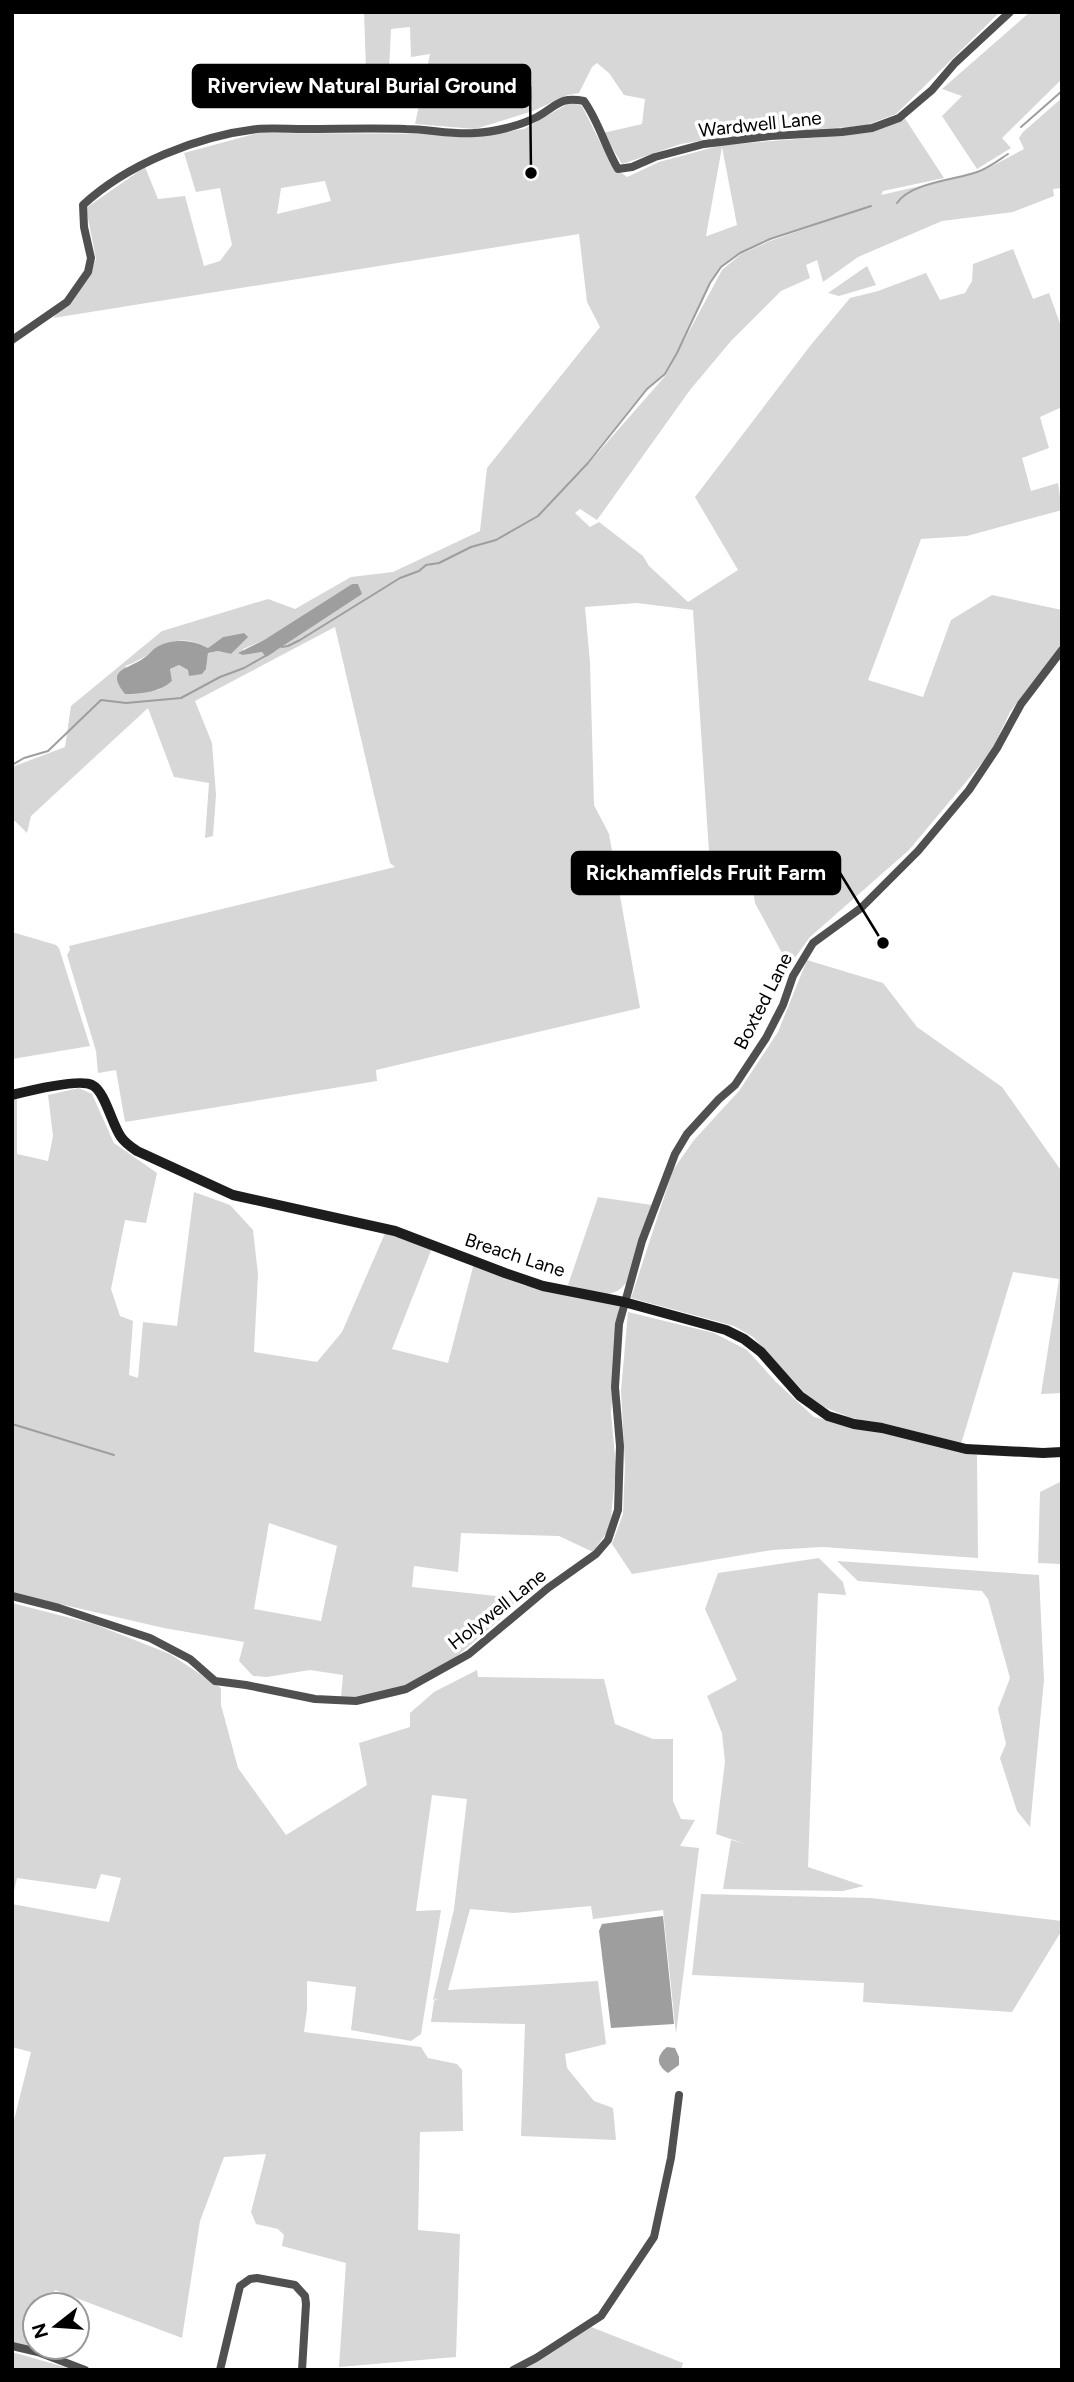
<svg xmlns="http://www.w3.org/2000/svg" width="1074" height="2382" font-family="Figtree,sans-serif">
	<rect width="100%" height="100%" fill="#fff"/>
	<g fill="#d7d7d7" fill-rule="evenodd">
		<polygon points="364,12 1000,12 896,114 864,126 741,134 681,144 622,164 603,133 642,124 645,99 624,95 609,73 597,63 592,67 579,93 568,95 533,111 475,129 415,124 430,54 411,57 410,27 391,29 389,70 366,69"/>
		<polygon points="1030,12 1062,12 1062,79 1002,138 1011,148 977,169 942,116 962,96 942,89"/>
		<path d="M1062 98V188L1053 189 1054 196 1013 212 942 221 858 257 823 282 817 260 806 265 810 278 781 291 731 341 690 390 597 520 580 509 575 513 590 527 599 522 643 556 649 566 688 602 738 570 695 497 810 346 850 298 878 291 926 273 940 300 965 293 972 281 973 264 1013 249 1033 299 1049 293 1062 329V407L1040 417 1049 448 1022 458 1031 491 1058 483 1062 510 967 536 921 539 868 680 923 697 951 620 992 595 1062 610V644L1010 712 991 752 909 850 810 937 789 966 755 903 747 853 709 852 693 610 637 603 585 607 590 663 594 805 609 834 640 1008 376 1070 377 1081 125 1122 116 1070 98 1073 96 1051 67 955 70 950 69 946 395 867 390 863 335 627 195 701 212 743 216 795 213 836 205 838 209 783 174 777 148 708 31 816 27 833 12 818V767L65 747 71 706 162 631 268 599 295 609 351 577 393 572 480 531 487 468 600 327 587 302 579 234 53 318 89 277 96 259 86 208 145 167 158 199 185 196 204 266 220 261 232 245 220 188 196 192 184 153 258 133 488 134 524 129 571 102 582 106 612 166 627 177 659 162 722 145 824 137 904 117 944 178 883 191 881 195 981 172 1024 149 1019 138 1023 132ZM722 147 737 225 707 236H706ZM325 181 331 201 277 214 281 188ZM827 221 770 241 741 254 722 270 678 352 710 283 721 267 740 253 770 239ZM677 355 666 375 575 479 647 389 665 374ZM352 584H358L266 656 262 652 243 655V649L264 640ZM244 633 238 646 231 654 218 651 208 653 206 669 188 670 179 665 170 669 172 681 158 690 144 691 125 666C157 656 170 627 208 648L223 637Z"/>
		<polygon points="867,266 876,285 839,296 828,293"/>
		<polygon points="12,932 56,945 59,948 90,1046 12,1059"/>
		<polygon points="807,960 883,983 917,1027 1002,1087 1060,1169 1062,1167 1062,1393 1041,1394 1059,1279 1013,1272 961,1444 849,1417 814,1403 753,1337 734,1326 631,1298 673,1170 694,1140 739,1091 778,1032"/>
		<path d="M79 1088 92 1094 114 1143 157 1173 146 1223 125 1220 111 1289 120 1316 133 1321 129 1375 138 1378 143 1322 177 1326 194 1192 230 1205 253 1230 258 1274 254 1352 317 1362 342 1332 386 1231 432 1248 392 1349 448 1363 474 1263 523 1285 619 1305 611 1413 616 1467 611 1517 607 1532 593 1552 559 1536 461 1533 458 1572 414 1566 412 1587 514 1598V1607L456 1657 403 1687 373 1696 341 1698 343 1675 310 1670 267 1677 253 1676 239 1661 244 1642 164 1628 12 1593V1100L17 1098V1154L48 1161 53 1136 48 1095ZM269 1523 337 1546 321 1621 254 1609Z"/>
		<path d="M598 1197 652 1205 626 1283C610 1303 589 1291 568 1285Z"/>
		<polygon points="628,1312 714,1333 747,1350 776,1382 814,1417 977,1455 978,1558 823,1547 772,1550 632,1574 612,1544 623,1514 625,1466 621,1391"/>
		<polygon points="1062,1481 1062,1564 1038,1563 1040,1492"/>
		<polygon points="819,1558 843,1582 846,1595 818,1593 808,1867 864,1886 843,1891 723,1889 731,1840 745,1844 716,1834 725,1762 722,1733 707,1696 737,1680 705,1609 718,1573"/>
		<polygon points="837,1561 1039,1575 1044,1680 1030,1827 1017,1811 1000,1758 1006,1744 998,1709 1010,1678 988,1599 982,1591 858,1581"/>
		<polygon points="12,1603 94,1624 170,1654 221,1688 221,1705 238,1768 286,1835 367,1785 359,1743 410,1727 410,1713 434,1692 477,1670 478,1677 604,1679 615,1724 653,1739 673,1739 673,1801 681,1819 695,1820 680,1846 699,1848 676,2034 663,1910 593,1919 591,1906 514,1913 470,1909 448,1990 598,1981 606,2044 565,2054 567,2068 594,2101 613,2108 616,2140 521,2136 525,2024 431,2022 434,2001 438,1998 433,2000 454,1909 467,1799 432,1795 416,1911 441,1910 421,2034 411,2041 351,2030 356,1987 307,1981 307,2010 304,2032 421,2047 428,2058 457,2064 462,2070 463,2131 420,2132 418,2230 460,2234 456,2357 339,2367 346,2263 282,2246 284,2235 278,2229 256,2224 251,2212 266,2154 224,2157 200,2221 182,2338 55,2290 50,2305 35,2305 35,2347 38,2347 38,2349 12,2343 12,2128 31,2052 12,2047 12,1904 109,1922 121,1878 101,1874 96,1889 17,1878 12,1900"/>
		<polygon points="701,1894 871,1898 1062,1921 1062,1930 1012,2012 863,2002 864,1983 692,1975"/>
		<polygon points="591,2327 683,2363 681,2370 520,2370"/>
		<polygon points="12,2352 75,2370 12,2370"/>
	</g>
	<g fill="#9e9e9e">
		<polygon points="352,584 358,584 362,594 266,657 262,652 243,655 238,653 264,640"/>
		<path d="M244 633 248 637 231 654 218 651 208 653 206 669 202 674 189 676 188 670 179 665 170 669 172 681C160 692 141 694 125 694 106 670 125 670 141 660 146 657 150 653 154 649 169 638 192 639 208 648L223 637Z"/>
		<polygon points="663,1916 674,2024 611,2028 599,1931 602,1924"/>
		<path d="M667 2047 675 2048 679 2057V2065L668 2073C656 2065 656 2056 667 2047Z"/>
	</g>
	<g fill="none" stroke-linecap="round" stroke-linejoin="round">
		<g stroke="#9e9e9e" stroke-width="2">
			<polyline points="1021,127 1062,91"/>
			<path d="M897 203C911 182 957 180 980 171 990 167 999 160 1008 154"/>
			<polyline points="282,647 288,646 300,640 400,578 419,571 426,565 439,563 471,547 496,540 538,516 588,463 647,389 665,374 677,353 710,283 721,267 740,253 770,239 871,206"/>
			<polyline points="12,765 24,758 48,751 101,700 126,703 181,698 220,677 244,668 274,651"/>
			<polyline points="12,1424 114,1455"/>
		</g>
		<g stroke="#505050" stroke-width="8">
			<path d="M12 340 67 302 88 272 91 258 84 227 83 205C127 164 198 136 257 129 272 128 289 129 305 129 338 129 372 128 406 129 429 129 452 135 475 133 495 132 519 126 537 117 557 106 559 96 584 101 599 122 605 147 618 169L632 167 655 157 704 144 770 136 842 132 872 128 899 118 932 90 955 63 1010 12"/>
			<polyline points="12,1596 59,1608 150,1638 190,1659 215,1681 246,1685 315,1699 356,1701 406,1689 469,1654 548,1588 596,1554 608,1540 618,1510 620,1446 615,1387 619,1324 642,1241 675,1154 687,1134 719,1099 735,1085 766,1038 783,1005 793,976 813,943 861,908 918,851 969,790 997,748 1021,704 1062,650"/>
			<polyline points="12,2346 38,2352 85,2370"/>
			<polyline points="220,2370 240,2286 250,2279 257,2278 295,2285 305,2296 306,2304 302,2370"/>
			<polyline points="513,2370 536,2358 601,2316 654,2237 671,2158 679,2095"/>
		</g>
		<path stroke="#1d1d1d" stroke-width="10" d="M12 1095C28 1091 79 1078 92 1085 105 1091 112 1125 121 1137 125 1143 131 1147 137 1151L233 1195 395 1231 505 1273 543 1286 624 1302 726 1330 744 1339 761 1352 800 1396 828 1416 854 1424 882 1428 966 1449 1043 1453 1062 1452"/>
	</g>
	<g text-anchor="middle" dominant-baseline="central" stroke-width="7" stroke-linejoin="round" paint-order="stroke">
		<g font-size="19" fill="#000" stroke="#fff">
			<text transform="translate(760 124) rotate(-6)">Wardwell Lane</text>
			<text transform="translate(763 1001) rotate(-63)">Boxted Lane</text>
			<text transform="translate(515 1255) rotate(18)">Breach Lane</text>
			<text transform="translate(497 1609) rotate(-38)">Holywell Lane</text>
		</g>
	</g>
	<path fill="none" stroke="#000" stroke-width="2.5" d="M531 173L530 86M883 943L840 873"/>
	<g fill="#000" stroke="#fff" stroke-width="2.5">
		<circle cx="531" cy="173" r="7"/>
		<circle cx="883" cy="943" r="7"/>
	</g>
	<g fill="#000" stroke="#000" stroke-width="2.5">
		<rect x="193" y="65" width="337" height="42" rx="7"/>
		<rect x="572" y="852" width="268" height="42" rx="7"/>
	</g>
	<g font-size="21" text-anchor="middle" font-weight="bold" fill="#fff">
		<text x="362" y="93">Riverview Natural Burial Ground</text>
		<text x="706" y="880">Rickhamfields Fruit Farm</text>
	</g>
	<rect width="1074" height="2382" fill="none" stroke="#000000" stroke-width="28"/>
	<g transform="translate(56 2326) rotate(253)"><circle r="33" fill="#ffffff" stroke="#999999" stroke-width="2"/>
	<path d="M0-5L12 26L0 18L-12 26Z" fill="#000000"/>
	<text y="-10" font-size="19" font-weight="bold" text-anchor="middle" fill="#000000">N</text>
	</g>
</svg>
